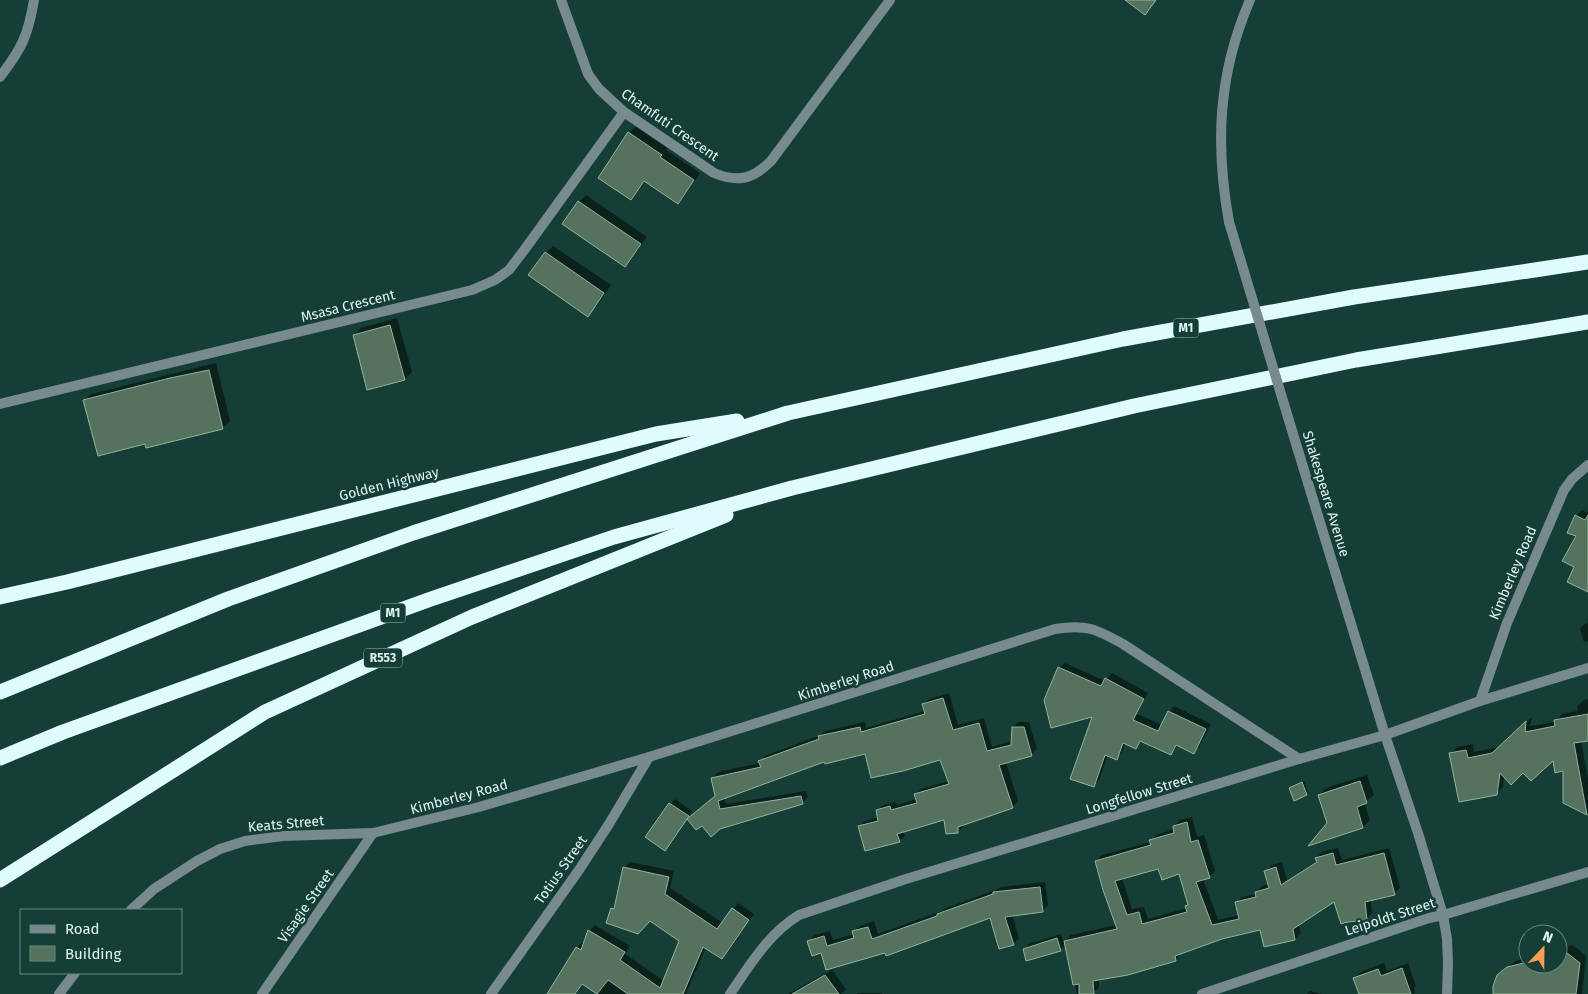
<svg xmlns="http://www.w3.org/2000/svg" width="1588" height="994" font-family="'Fira Sans',sans-serif">
	<rect width="100%" height="100%" fill="#153e36"/>
	<g fill="#0007" fill-rule="evenodd">
		<polygon points="636,127 667,148 666,150 700,173 684,196 677,203 645,181 631,199 629,133"/>
		<polygon points="586,195 647,237 632,258 625,265 579,202"/>
		<polygon points="553,246 611,285 595,308 588,315 546,253"/>
		<polygon points="397,318 412,372 405,379 368,389 354,335 361,328"/>
		<polygon points="216,363 230,421 223,428 147,446 146,442 84,401 91,394"/>
		<polygon points="1582,510 1588,513 1588,590 1576,567 1578,536 1576,516"/>
		<polygon points="1588,622 1588,641 1584,642 1580,628"/>
		<polygon points="1065,663 1105,681 1112,673 1148,693 1137,714 1162,725 1169,712 1174,706 1211,724 1199,747 1194,752 1178,745 1171,754 1142,740 1136,747 1126,742 1122,753 1117,758 1108,755 1099,780 1094,785 1094,715 1059,668"/>
		<polygon points="949,693 958,725 984,718 992,747 1012,741 1013,727 1018,722 1029,722 1037,749 1031,755 1006,762 1018,801 1012,807 963,824 964,826 958,832 945,818 903,831 905,836 899,841 860,827 865,821 879,817 877,811 883,805 896,802 897,805 917,799 916,794 921,789 949,781 941,759 866,753 825,760 724,798 726,804 806,791 808,797 802,803 720,827 712,778 718,772 760,763 760,762 765,756 821,735 825,731 865,722 866,728 925,711 923,705 929,699"/>
		<polygon points="1588,699 1588,739 1581,741 1588,779 1588,814 1565,802 1564,770 1554,758 1523,771 1504,776 1503,787 1496,794 1450,754 1457,747 1473,744 1474,752 1500,747 1532,717 1530,726 1555,722 1562,714 1578,711 1577,706 1584,700"/>
		<polygon points="1367,775 1374,795 1364,803 1370,820 1363,827 1312,843 1328,823 1319,795 1326,788"/>
		<polygon points="1304,781 1308,792 1306,794 1290,788"/>
		<polygon points="675,799 692,811 669,845 670,804"/>
		<path d="M1192 817 1197 837 1204 835 1215 871 1209 877 1203 879 1218 920 1239 915 1236 903 1242 897 1257 894 1256 892 1262 886 1269 884 1266 871 1272 865 1282 862 1287 881 1317 861V858L1322 852 1338 848 1342 860 1389 848 1400 888 1394 894 1371 900 1372 913 1366 919 1335 900 1298 924 1301 933 1295 939 1265 946 1261 928 1222 938 1181 953 1176 959 1099 979V987L1093 993 1077 994 1066 944 1060 950 1024 949 1029 944 1061 934 1064 943 1071 935 1117 925 1096 861 1102 855 1151 842 1156 835 1175 829 1174 826 1180 820ZM1159 868 1180 873 1189 903 1186 907 1187 908 1148 919 1144 907 1132 909 1122 878Z"/>
		<polygon points="630,862 674,871 670,888 723,923 738,903 754,914 727,952 722,958 706,947 686,994 597,994 583,983 576,994 550,994 577,948 582,942 585,944 589,931 595,925 630,946 625,954 664,981 681,941 650,919 612,909 616,905 625,867"/>
		<polygon points="1045,882 1048,905 1042,911 1012,915 1019,938 1013,944 991,916 886,952 822,952 809,941 815,935 830,931 833,940 854,934 853,932 860,926 874,921 878,934 942,911 944,909 998,889 1000,887"/>
		<polygon points="1573,945 1586,956 1582,994 1494,994 1506,968 1516,961 1528,957 1528,964 1558,964 1558,949"/>
		<polygon points="1384,963 1387,971 1408,963 1416,986 1414,988 1415,994 1361,994 1354,978 1361,972"/>
		<polygon points="832,970 846,989 841,994 788,994"/>
		<polygon points="1310,991 1322,994 1307,994"/>
		<polygon points="858,993 882,993 882,994 857,994"/>
	</g>
	<g fill="#54725d" stroke="#93b39c" fill-rule="evenodd">
		<polygon points="1125,0 1156,0 1145,15"/>
		<polygon points="628,132 662,155 660,157 694,180 678,204 644,181 631,200 598,178"/>
		<polygon points="578,201 641,244 625,267 562,224"/>
		<polygon points="545,252 604,293 588,317 528,275"/>
		<polygon points="390,325 405,380 367,390 353,335"/>
		<polygon points="209,370 223,429 146,448 145,444 98,456 83,400 170,378"/>
		<polygon points="1575,515 1585,520 1588,515 1588,592 1567,582 1574,567 1562,561 1576,536 1567,533"/>
		<polygon points="1058,667 1101,686 1105,678 1144,699 1133,720 1158,731 1168,711 1206,729 1194,754 1176,745 1171,755 1140,741 1136,749 1123,743 1117,760 1105,755 1094,787 1070,779 1092,717 1051,728 1044,700"/>
		<polygon points="943,698 953,730 979,723 987,751 1011,745 1012,727 1024,727 1032,756 999,765 1013,808 958,827 958,833 946,834 944,820 897,834 900,842 865,851 858,826 878,821 876,810 890,806 891,810 917,803 914,794 949,784 940,760 903,771 871,778 865,754 825,764 824,762 718,801 720,809 801,796 803,804 720,829 711,837 702,826 696,830 687,819 715,796 711,778 761,767 758,761 819,739 818,736 860,727 861,732 925,714 922,704"/>
		<polygon points="1588,714 1588,741 1574,743 1587,815 1563,803 1563,771 1555,773 1553,761 1531,781 1523,773 1511,785 1500,773 1497,795 1459,802 1449,753 1466,750 1468,758 1492,753 1526,721 1525,732 1555,726 1554,720"/>
		<polygon points="1360,781 1367,803 1357,807 1363,828 1308,846 1327,823 1318,795"/>
		<polygon points="1302,782 1307,795 1294,801 1289,788"/>
		<polygon points="669,803 689,816 665,851 645,837"/>
		<path d="M1187 822 1191 842 1198 840 1210 878 1196 882 1212 925 1239 919 1235 902 1256 897 1255 892 1269 888 1264 871 1276 867 1281 885 1317 862 1315 858 1333 853 1336 865 1384 853 1395 895 1365 902 1367 920 1348 922 1341 924 1334 902 1293 929 1295 940 1264 947 1260 930 1222 939 1175 956 1176 961 1128 975 1093 981 1094 994H1079V984L1073 985 1064 941 1117 929 1103 890 1095 861 1151 845 1149 840 1174 833 1173 826ZM1158 869 1162 880 1179 874 1188 905 1185 906 1187 912 1142 924 1139 912 1127 915 1115 881Z"/>
		<polygon points="623,867 669,877 665,894 717,929 732,908 749,920 722,959 703,947 683,994 628,994 608,980 597,994 582,984 575,994 547,994 576,947 581,950 588,930 625,952 620,960 660,988 679,941 650,921 638,934 606,923 611,908 614,909"/>
		<polygon points="1040,887 1043,912 1005,917 1014,945 999,949 990,918 886,956 885,953 826,970 821,953 812,956 807,941 824,936 827,946 854,938 852,931 868,927 872,939 937,916 937,914 993,894 993,892"/>
		<polygon points="1057,938 1061,951 1026,961 1023,949"/>
		<polygon points="1558,946 1580,963 1576,994 1493,994 1493,986 1497,975 1507,967 1528,962 1528,964 1558,964"/>
		<polygon points="1402,968 1411,994 1359,994 1353,978 1378,969 1381,976"/>
		<polygon points="825,975 839,994 792,994"/>
	</g>
	<g fill="none" stroke-linecap="round" stroke-linejoin="round">
		<g stroke="#778a8c" stroke-width="10">
			<path d="M561 0 588 74 599 89 624 112 714 173C738 183 753 179 771 161L890 0"/>
			<path d="M0 77C22 48 28 36 34 0"/>
			<polyline points="0,404 472,290 495,280 509,270 525,249 624,112"/>
			<polyline points="1480,701 1507,623 1564,490 1572,479 1588,465"/>
			<path d="M131 910 154 889 197 861 220 849 245 841 283 836 373 833 479 807 649 757 1055 629C1087 624 1096 629 1123 644L1299 759"/>
			<polyline points="59,994 75,973"/>
			<polyline points="262,994 373,833"/>
			<polyline points="491,994 579,870 609,824 649,757"/>
			<path d="M730 994C750 965 768 934 799 915L906 879 1299 759 1385 735 1480 701 1588 668"/>
			<polyline points="1202,994 1429,918 1443,915 1588,872"/>
		</g>
		<g stroke="#778a8c" stroke-width="10">
			<path d="M1229 222C1215 144 1218 74 1250 0"/>
			<polyline points="1297,447 1385,735 1418,833 1443,915 1447,939 1448,963 1447,994"/>
		</g>
		<g stroke="#dffbfd" stroke-width="15">
			<polyline points="0,597 67,582 656,434 737,421"/>
			<polyline points="0,692 228,599 413,533 788,413 1123,339 1354,297 1588,262"/>
			<polyline points="0,758 63,732 431,599 614,537 792,488 1134,406 1356,360 1588,322"/>
			<polyline points="0,880 265,712 472,617 726,515"/>
		</g>
		<polyline stroke="#778a8c" stroke-width="10" points="1229,222 1297,447"/>
	</g>
	<g text-anchor="middle" dominant-baseline="central" stroke-width="5" stroke-linejoin="round" paint-order="stroke">
		<g fill="#153e36" stroke="#a3bfb8" stroke-width="1">
			<rect x="1173.5" y="318.5" width="25" height="19" rx="4"/>
			<rect x="380.5" y="603.5" width="25" height="19" rx="4"/>
			<rect x="364" y="648.5" width="38" height="19" rx="4"/>
		</g>
		<g font-size="12" font-weight="bold" fill="#e0f6f0">
			<text x="1186" y="328">M1</text>
			<text x="393" y="613">M1</text>
			<text x="383" y="658">R553</text>
		</g>
		<g font-size="14" fill="#e0f6f0" stroke="#153e36">
			<text transform="translate(670 125) rotate(35)">Chamfuti Crescent</text>
			<text transform="translate(348 306) rotate(-14)">Msasa Crescent</text>
			<text transform="translate(389 484) rotate(-14)">Golden Highway</text>
			<text transform="translate(1326 494) rotate(73)">Shakespeare Avenue</text>
			<text transform="translate(1513 573) rotate(-67)">Kimberley Road</text>
			<text transform="translate(846 681) rotate(-18)">Kimberley Road</text>
			<text transform="translate(1139 794) rotate(-17)">Longfellow Street</text>
			<text transform="translate(459 797) rotate(-15)">Kimberley Road</text>
			<text transform="translate(286 824) rotate(-5)">Keats Street</text>
			<text transform="translate(561 870) rotate(-55)">Totius Street</text>
			<text transform="translate(306 906) rotate(-55)">Visagie Street</text>
			<text transform="translate(1390 917) rotate(-18)">Leipoldt Street</text>
		</g>
	</g>
	<rect x="20" y="909" width="162" height="65" fill="#153e36" stroke="#668880"/>
	<rect x="30" y="925" width="25" height="8" fill="#778a8c" stroke="#668880"/>
	<text x="65" y="934" font-size="15" fill="#e0f6f0">Road</text>
	<rect x="30" y="946" width="25" height="15" fill="#54725d" stroke="#668880"/>
	<text x="65" y="959" font-size="15" fill="#e0f6f0">Building</text>
	<g transform="translate(1543 949) rotate(22)"><circle r="24" fill="#153e36" stroke="#668880"/>
	<path d="M0-4L9 19L0 12L-9 19Z" fill="#fc9e52"/>
	<text y="-8" font-size="14" font-weight="bold" text-anchor="middle" fill="#e0f6f0">N</text>
	</g>
</svg>
